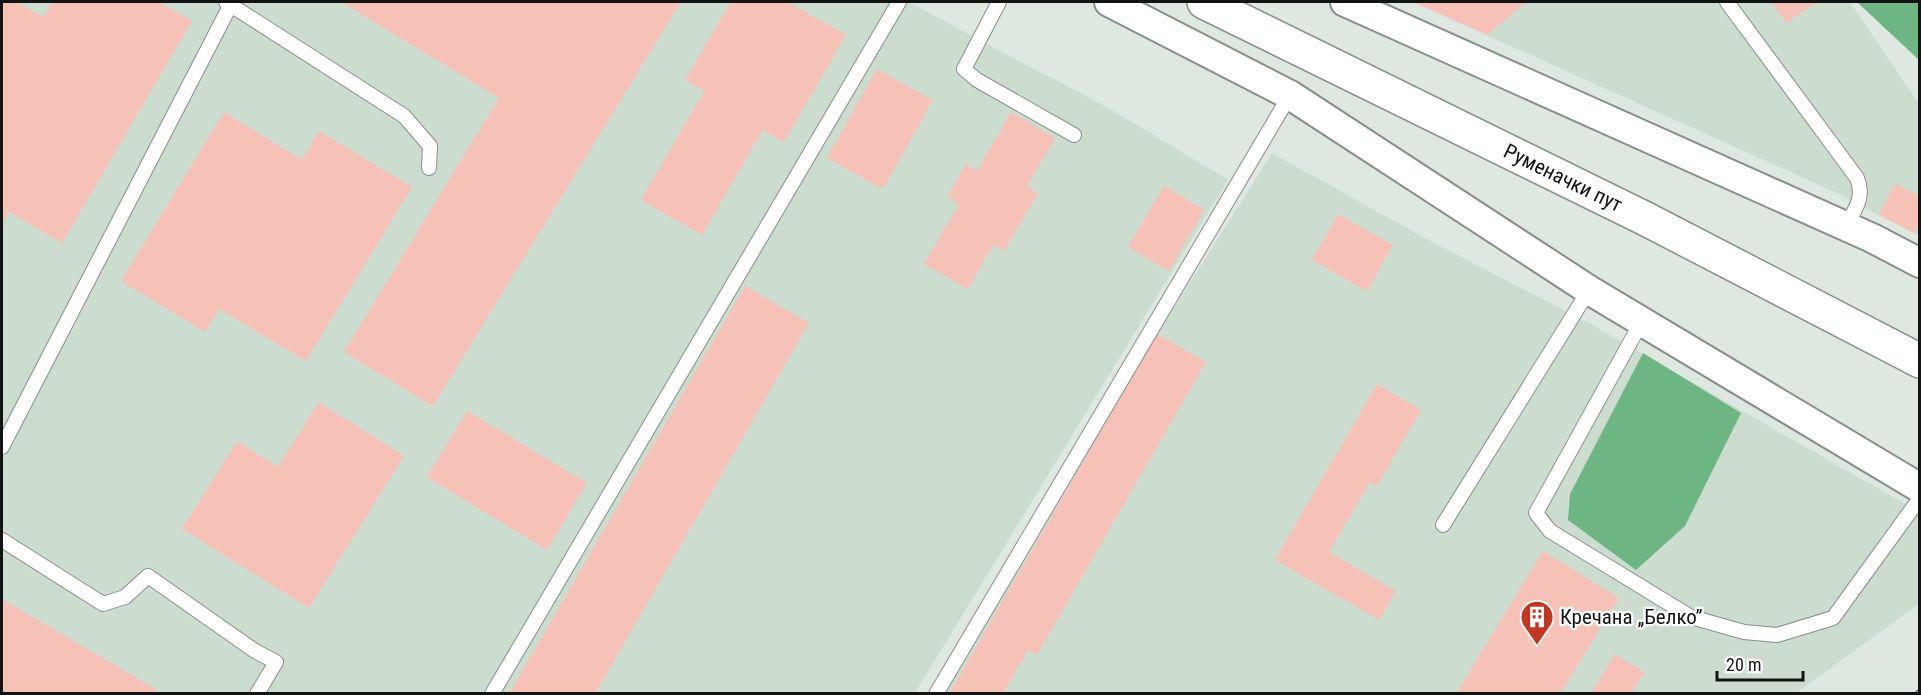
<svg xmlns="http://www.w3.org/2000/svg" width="1921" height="695" font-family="'Roboto Condensed',sans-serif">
	<rect width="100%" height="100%" fill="#dee8e0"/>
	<g fill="#ccddd0">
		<polygon points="2,2 908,2 1114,111 1228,180 915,693 2,693"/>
		<polygon points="1413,2 1850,2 1919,104 1919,236 1837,193"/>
		<polygon points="1272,153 1421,236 1589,323 1919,512 1919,604 1796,693 930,694"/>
	</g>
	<g fill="#6eb584">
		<polygon points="1857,2 1919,2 1919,60"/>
		<polygon points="1643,353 1741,413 1685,526 1636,570 1568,520 1570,494"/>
	</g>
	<g fill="#f6c2b8">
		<polygon points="2,2 17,2 43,17 52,2 158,2 192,21 62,243 9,212 2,224"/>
		<polygon points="341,2 681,2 433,406 344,352 499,98"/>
		<polygon points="731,2 788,2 846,35 784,142 763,130 702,235 641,200 704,91 685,80"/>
		<polygon points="1413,2 1527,2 1487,35"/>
		<polygon points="1771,2 1818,2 1786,23"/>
		<polygon points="877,69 933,100 883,189 827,158"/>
		<polygon points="224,112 302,160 319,131 412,187 306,361 219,309 205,332 121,281"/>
		<polygon points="1011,112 1055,138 1027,186 1038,193 1004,251 993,245 968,289 924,264 959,204 947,197 966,164 977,171"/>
		<polygon points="1895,184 1920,196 1920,223 1914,233 1879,215"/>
		<polygon points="1164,186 1204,210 1169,271 1128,247"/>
		<polygon points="1338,214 1393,245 1367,291 1312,260"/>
		<polygon points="745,286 809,323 595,694 509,694"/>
		<polygon points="1157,334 1206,362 1037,655 1028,650 1003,694 949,694"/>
		<polygon points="1377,384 1421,410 1377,486 1370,482 1329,552 1396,591 1379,620 1275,560"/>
		<polygon points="319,402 404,456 309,608 182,529 237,441 278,467"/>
		<polygon points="467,411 587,483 547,550 427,477"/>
		<polygon points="1543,551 1619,598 1560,694 1456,694"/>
		<polygon points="2,599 156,689 153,694 2,694"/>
		<polygon points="1615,654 1644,672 1631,694 1591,694"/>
	</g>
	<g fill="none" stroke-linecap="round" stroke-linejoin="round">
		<g stroke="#868f89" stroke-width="16">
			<g id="service">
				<polyline points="226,2 404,116 430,146 429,168"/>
				<polyline points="999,2 964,69 977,80 1074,135"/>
				<path d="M1727 2 1857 178C1865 197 1855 209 1846 227"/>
				<polyline points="1642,321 1536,513 1550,531 1691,617 1744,632 1777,635 1833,618 1920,498"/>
				<polyline points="2,447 230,6"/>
				<polyline points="1443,525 1589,290"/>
				<polyline points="2,540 103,604 125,597 148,576 255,651 276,662 257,694"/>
				<polyline points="492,694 899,2"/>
				<polyline points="936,694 1290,95"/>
			</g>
		</g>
		<g stroke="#868f89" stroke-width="32">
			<g id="minor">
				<polyline points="1109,2 1290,95 1589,290 1920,488"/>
				<polyline points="1345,2 1872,238 1920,263"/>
			</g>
		</g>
		<g stroke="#868f89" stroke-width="36">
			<polyline id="secondary" points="1204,2 1646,219 1920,361"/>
		</g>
		<use href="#service" stroke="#fff" stroke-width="14"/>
		<use href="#minor" stroke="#fff" stroke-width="28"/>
		<use href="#secondary" stroke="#fff" stroke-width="33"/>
		<g stroke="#6f7571" stroke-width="7">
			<polyline id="rail" points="1918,694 1920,692"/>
		</g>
		<use href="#rail" stroke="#fff" stroke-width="4.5" stroke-dasharray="14" stroke-linecap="butt"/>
	</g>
	<defs>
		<g id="building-pin" transform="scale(1.725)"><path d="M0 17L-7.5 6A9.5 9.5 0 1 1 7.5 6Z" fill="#c33722" stroke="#fff"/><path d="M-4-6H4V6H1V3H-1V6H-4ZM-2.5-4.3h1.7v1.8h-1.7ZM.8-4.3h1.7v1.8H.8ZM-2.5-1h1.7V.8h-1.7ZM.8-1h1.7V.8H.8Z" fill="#fff"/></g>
	</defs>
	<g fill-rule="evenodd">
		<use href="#building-pin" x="1537" y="617"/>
	</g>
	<g text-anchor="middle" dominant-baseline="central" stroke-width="4.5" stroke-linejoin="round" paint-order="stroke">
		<g font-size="21" fill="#111412" stroke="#fff">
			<text transform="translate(1563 178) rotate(26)">Руменачки пут</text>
		</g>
		<g font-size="21" fill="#111412" stroke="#fff" text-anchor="start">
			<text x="1560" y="617">Кречана „Белко”</text>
		</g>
	</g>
	<rect width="1921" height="695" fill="none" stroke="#111412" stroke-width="6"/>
	<path d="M1717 671v9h86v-9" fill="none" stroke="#111412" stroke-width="3"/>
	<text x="1726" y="671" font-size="18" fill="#111412" stroke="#ffffff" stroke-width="4.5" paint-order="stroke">20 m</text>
</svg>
